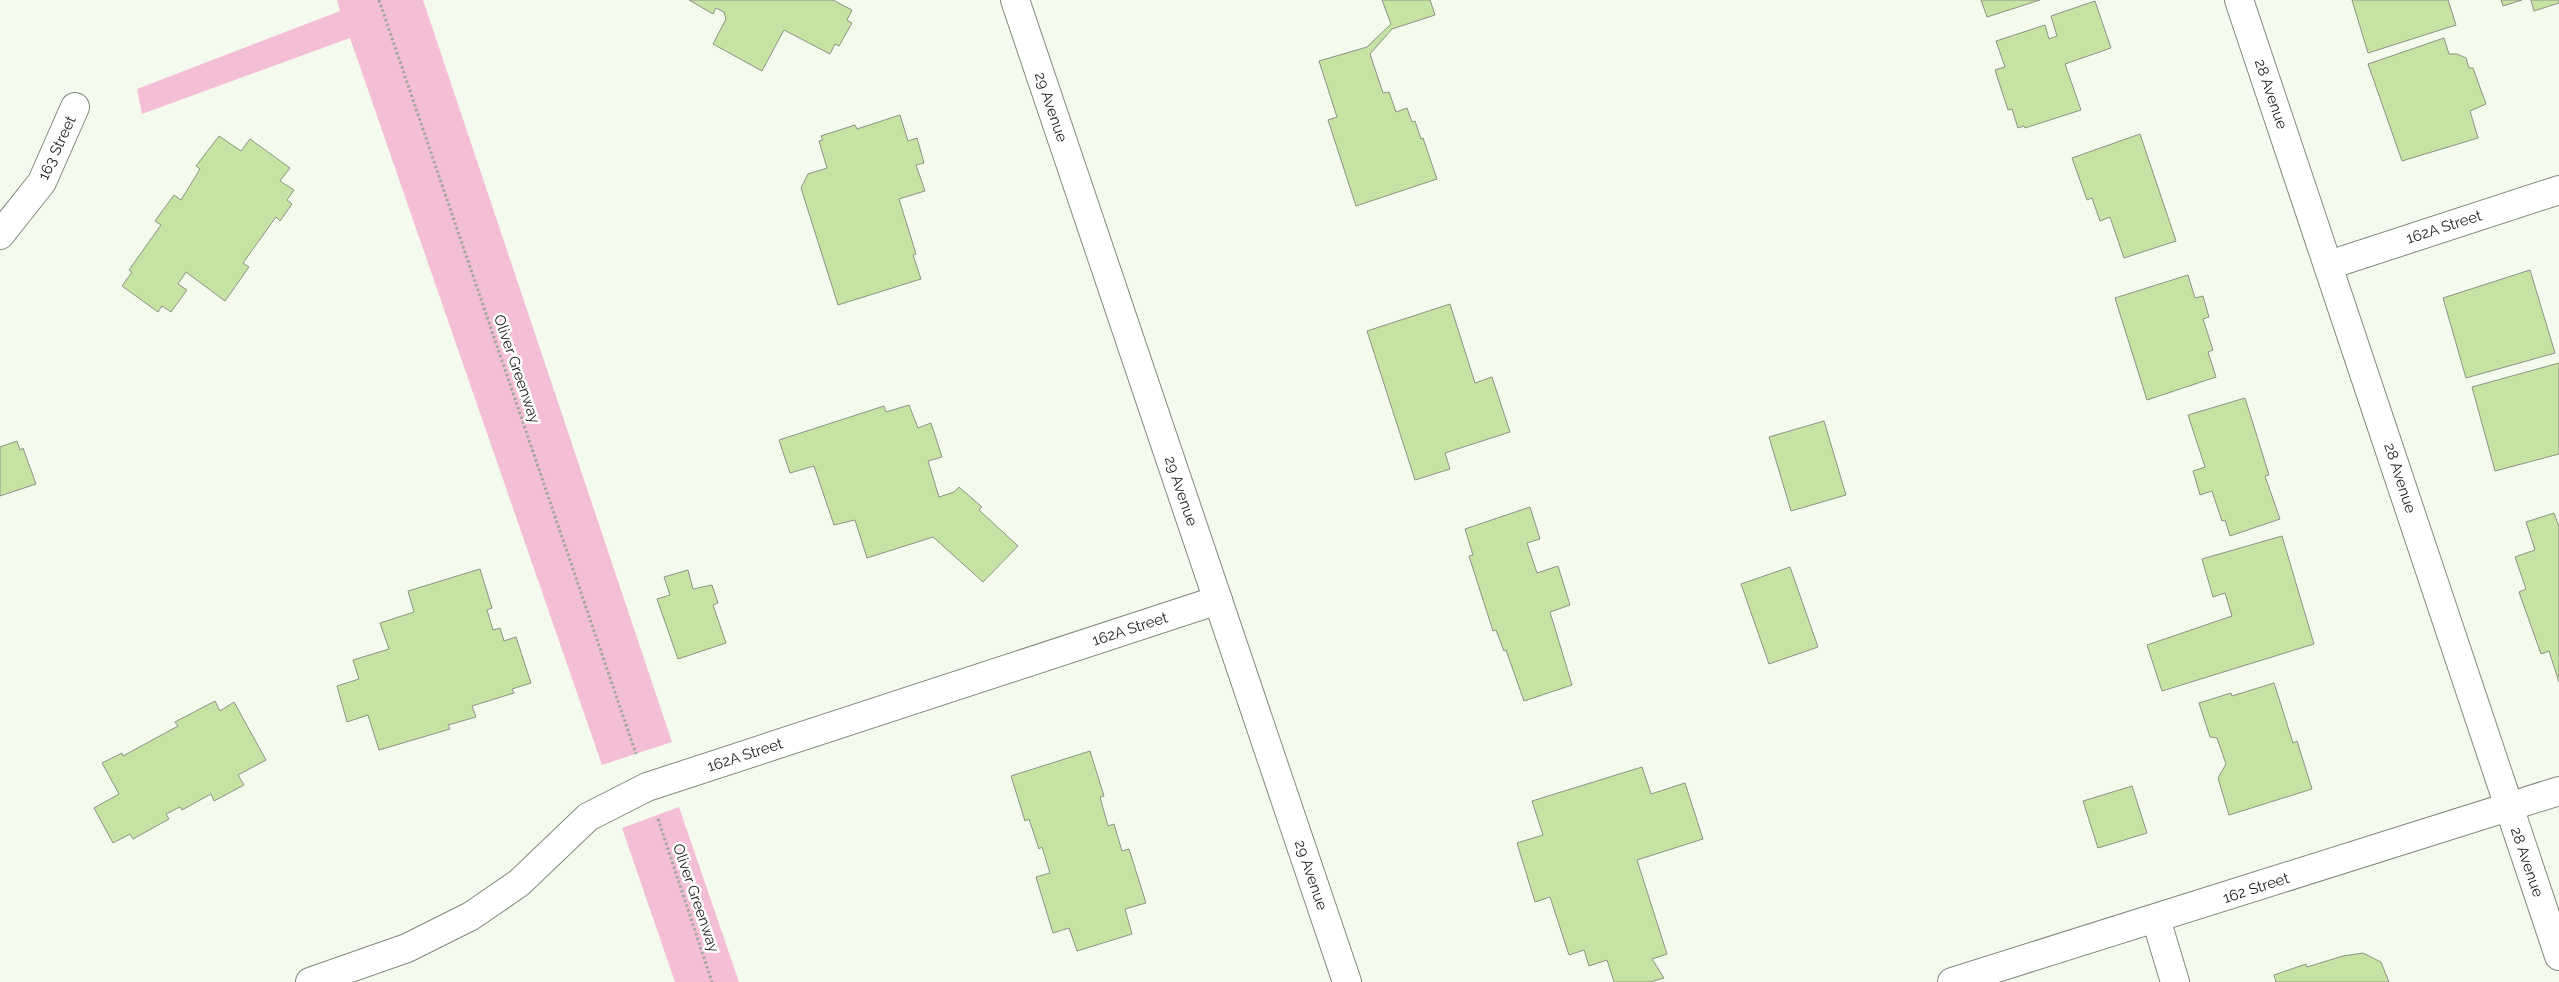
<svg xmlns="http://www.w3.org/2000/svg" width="2559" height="982" font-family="Raleway,sans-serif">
	<rect width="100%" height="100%" fill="#f4fbec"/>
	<g fill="#f4bed6">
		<polygon points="337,0 423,0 672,742 602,765 350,38 142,114 137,89 340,11"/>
		<polygon points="679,807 739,982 675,982 622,828"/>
	</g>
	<g fill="#c7e3a4" stroke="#8d9386">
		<polygon points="689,0 833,0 852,10 847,20 852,23 839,46 835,44 830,54 784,30 762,71 713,44 726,19 724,12 716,8 713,14"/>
		<polygon points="1382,0 1430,0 1435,15 1392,29 1370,54 1383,93 1389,92 1396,112 1407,108 1412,122 1415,121 1421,139 1423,138 1437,179 1356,206 1328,120 1337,117 1319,61 1367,47 1391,24"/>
		<polygon points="1981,0 2040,0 1987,17"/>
		<polygon points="2352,0 2448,0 2456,25 2368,53"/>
		<polygon points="2501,0 2522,0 2503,6"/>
		<polygon points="2531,0 2559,0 2559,3 2534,11"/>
		<polygon points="2095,1 2111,48 2065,64 2081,110 2025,128 2024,126 2018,128 2012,109 2008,110 1995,70 2005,67 1996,41 2045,25 2049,39 2057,36 2051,16"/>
		<polygon points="2444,38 2449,54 2457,54 2466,58 2469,68 2473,68 2486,104 2470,111 2478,138 2402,161 2368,64"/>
		<polygon points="900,115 908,141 917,138 924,163 916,165 925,191 899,199 916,254 913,255 921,279 838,305 801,188 808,174 827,168 819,141 823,140 821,136 855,125 857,129"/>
		<polygon points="2140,134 2176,241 2124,258 2110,217 2100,221 2092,198 2087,200 2072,158"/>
		<polygon points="219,136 241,151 250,139 290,168 280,181 294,190 287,200 292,204 280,221 276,217 243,263 249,267 225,301 186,272 178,284 187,290 171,312 162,306 158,312 122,286 132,272 129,270 161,225 155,221 174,195 181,200 200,169 196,166"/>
		<polygon points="2530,270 2555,353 2466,378 2443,298"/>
		<polygon points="2188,275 2195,298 2203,296 2209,317 2203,319 2213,350 2208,352 2216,377 2147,400 2115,298"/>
		<polygon points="1450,304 1475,383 1492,377 1510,432 1445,453 1450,469 1415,480 1367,331"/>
		<polygon points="2559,363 2559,454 2495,471 2472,387"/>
		<polygon points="2245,398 2269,475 2265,476 2280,519 2230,536 2225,520 2222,521 2212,491 2200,495 2193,471 2205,467 2188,415"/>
		<polygon points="909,405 918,428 931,423 942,457 928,461 939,497 954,492 959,487 982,507 979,510 1018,546 983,582 933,537 867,558 855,520 834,525 814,466 790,473 779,440 884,406 886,412"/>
		<polygon points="1824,421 1846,495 1791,511 1769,437"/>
		<polygon points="17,441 20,450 23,448 36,484 0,496 0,447"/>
		<polygon points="1530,507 1540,539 1527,543 1537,573 1558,566 1570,605 1550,612 1572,685 1524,701 1506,650 1504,651 1496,630 1493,631 1469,556 1473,555 1465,529"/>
		<polygon points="2554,513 2559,527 2559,682 2549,651 2541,654 2519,592 2526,589 2515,557 2535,550 2526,522"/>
		<polygon points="2282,536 2314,644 2162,691 2147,645 2232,616 2225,593 2213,597 2202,559"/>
		<polygon points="1790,567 1818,647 1769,664 1741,584"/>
		<polygon points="480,569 492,608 487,610 493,630 500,628 504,641 516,637 531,683 512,689 514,693 472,706 476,717 448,725 450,729 379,750 368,715 347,722 337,686 359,679 353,660 389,649 380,623 414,612 408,591"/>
		<polygon points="688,570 693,589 712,585 718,603 713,605 726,643 678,659 657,599 670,595 664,577"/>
		<polygon points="2274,683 2293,743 2297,741 2312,789 2229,815 2218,778 2226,764 2217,738 2210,737 2199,703 2231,693 2232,696"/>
		<polygon points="215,701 220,711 234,702 266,760 238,775 244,785 214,801 211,794 182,810 180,807 166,814 169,819 133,839 130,834 113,843 94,808 119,794 102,763 122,753 123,756 178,726 175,722"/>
		<polygon points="1090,751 1104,796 1100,797 1108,826 1114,824 1122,851 1129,849 1146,903 1125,909 1132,934 1077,951 1069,928 1053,933 1036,877 1050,873 1042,847 1039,849 1029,819 1025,821 1011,776"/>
		<polygon points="1642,767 1651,794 1685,783 1703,839 1637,860 1667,954 1652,959 1664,978 1650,982 1614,982 1607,960 1589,966 1584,950 1569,955 1550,897 1535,902 1517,843 1543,835 1532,801"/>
		<polygon points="2132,786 2147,833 2098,848 2083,801"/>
		<polygon points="2363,953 2381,962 2389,982 2276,982 2274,975 2306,964 2307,967 2343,956"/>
	</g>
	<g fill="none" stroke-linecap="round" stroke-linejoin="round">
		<g stroke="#83897c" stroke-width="30">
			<g id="street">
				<polyline points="1015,0 1347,982"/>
				<polyline points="0,235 42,182 75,107"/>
				<polyline points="2329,265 2559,190"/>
				<polyline points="2156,919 2175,982"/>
				<polyline points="310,982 407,948 471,916 519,883 588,817 647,787 1218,600"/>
				<polyline points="1952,982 2559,791"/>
			</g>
		</g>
		<g stroke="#83897c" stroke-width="30">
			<polyline id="secondary" points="2239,0 2559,956"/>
		</g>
		<g stroke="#a2a79c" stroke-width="3" stroke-dasharray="2.5 2.5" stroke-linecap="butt">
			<polyline points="379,0 636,754"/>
			<polyline points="658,819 712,982"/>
		</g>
		<use href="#street" stroke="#fff" stroke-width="28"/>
		<use href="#secondary" stroke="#fff" stroke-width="28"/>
	</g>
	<g text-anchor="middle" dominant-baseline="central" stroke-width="5" stroke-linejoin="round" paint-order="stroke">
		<g font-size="15" fill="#1c1e19" stroke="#fff">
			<text transform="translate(2271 94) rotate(71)">28 Avenue</text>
			<text transform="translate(1051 107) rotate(71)">29 Avenue</text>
			<text transform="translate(57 148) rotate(-65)">163 Street</text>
			<text transform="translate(2444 227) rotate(-18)">162A Street</text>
			<text transform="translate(517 369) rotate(71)">Oliver Greenway</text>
			<text transform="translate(2400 478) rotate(72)">28 Avenue</text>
			<text transform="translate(1181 491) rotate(71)">29 Avenue</text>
			<text transform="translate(1130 629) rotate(-18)">162A Street</text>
			<text transform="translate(745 755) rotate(-18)">162A Street</text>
			<text transform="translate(2527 862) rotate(71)">28 Avenue</text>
			<text transform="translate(1311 875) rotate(71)">29 Avenue</text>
			<text transform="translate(2256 888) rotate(-18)">162 Street</text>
			<text transform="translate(696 898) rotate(71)">Oliver Greenway</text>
		</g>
	</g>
</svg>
